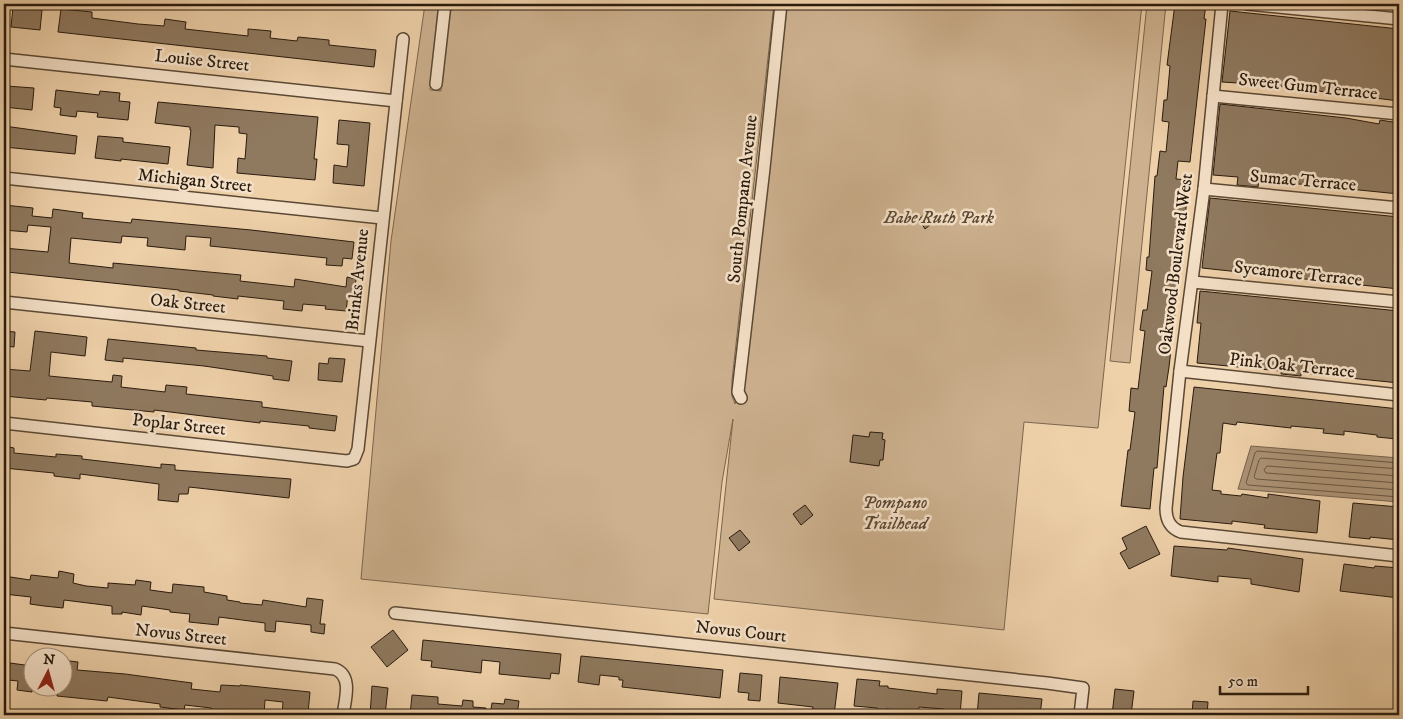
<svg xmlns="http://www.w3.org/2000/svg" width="1403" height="719" font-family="'IM FELL DW Pica',serif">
	<rect width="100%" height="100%" fill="#eed0a9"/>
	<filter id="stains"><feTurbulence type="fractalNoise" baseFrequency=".004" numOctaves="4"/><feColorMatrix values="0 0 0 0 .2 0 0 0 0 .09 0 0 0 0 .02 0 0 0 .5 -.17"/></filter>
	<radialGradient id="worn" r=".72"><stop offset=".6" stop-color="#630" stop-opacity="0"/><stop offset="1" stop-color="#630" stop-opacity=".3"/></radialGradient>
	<g fill="#cdb18f" stroke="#7b664e">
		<polygon points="425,4 439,4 430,90 441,91 451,4 774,4 732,380 732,396 735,404 738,392 781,4 1142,4 1098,428 1024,422 1004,630 714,599 733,419 722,482 708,614 361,579 391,241"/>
		<polygon points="1147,4 1166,4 1130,363 1110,361"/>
	</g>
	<polygon fill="#ab9274" stroke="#77624b" points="1251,446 1399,458 1399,502 1238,489"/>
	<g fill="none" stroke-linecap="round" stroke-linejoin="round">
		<g stroke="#6a5641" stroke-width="1">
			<polyline points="1399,463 1257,451 1255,453 1246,483 1248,485 1399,497"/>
			<polyline points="1399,469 1261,458 1259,460 1254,477 1256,479 1399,490"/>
			<polyline points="1399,476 1267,466 1264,470 1266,473 1399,483"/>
		</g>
	</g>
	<g fill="#8f795f" stroke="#291b0e">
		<polygon points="1175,4 1206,4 1204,19 1206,19 1190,162 1178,161 1176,179 1189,180 1184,227 1182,226 1178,287 1169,367 1166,387 1164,386 1157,468 1154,468 1150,509 1121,506 1128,450 1130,450 1135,412 1129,411 1131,388 1138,389 1145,331 1140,330 1143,310 1147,310 1152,271 1146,270 1147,257 1149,257 1155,176 1157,176 1160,151 1166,152 1169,122 1162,121 1164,100 1167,100 1170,66 1167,65"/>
		<polygon points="13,7 42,10 40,30 11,27"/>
		<polygon points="61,9 92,12 92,18 138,24 164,26 165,19 186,22 185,29 248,36 248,29 271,31 270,38 297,41 298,37 329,40 329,45 376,50 374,67 58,32"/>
		<polygon points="1230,11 1399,29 1399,101 1269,85 1222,82"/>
		<polygon points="6,86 34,88 32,110 4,107"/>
		<polygon points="56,90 99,95 100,91 120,93 119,101 130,102 128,120 97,117 98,113 77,111 76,117 60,115 61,108 54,107"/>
		<polygon points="158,102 318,117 314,159 317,159 315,180 237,173 238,158 245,159 247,134 239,133 239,127 215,125 213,168 187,165 191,130 190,130 190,127 155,123"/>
		<polygon points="1220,104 1346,118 1379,124 1380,120 1399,123 1397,145 1399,145 1399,194 1259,180 1258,187 1237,185 1238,177 1213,175"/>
		<polygon points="339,120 370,123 364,186 333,183 334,165 347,167 349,145 337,144"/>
		<polygon points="4,126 77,136 75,154 4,147"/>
		<polygon points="98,136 123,138 123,142 170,147 168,164 121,159 121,161 95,158"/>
		<polygon points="1210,198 1399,217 1399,289 1202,268"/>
		<polygon points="4,205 33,208 32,216 52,218 53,209 83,213 82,218 131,223 132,219 251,230 354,242 352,259 343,258 342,266 326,265 327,258 210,246 211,238 186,236 185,250 147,246 148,238 122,236 121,243 71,238 69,263 113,268 113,263 241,275 240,281 294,287 295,279 346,287 347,277 356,279 354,296 348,295 346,311 325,309 326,306 303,304 302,311 283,309 284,301 238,296 238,299 213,296 213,295 179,291 179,290 7,272 8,264 4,263 4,248 48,252 51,227 28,225 27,232 4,230"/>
		<polygon points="929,211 936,220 925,229 919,219"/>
		<polygon points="1200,291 1399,311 1399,383 1301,373 1301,376 1281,374 1281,371 1197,363 1201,323 1197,323"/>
		<polygon points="4,331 15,332 14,347 4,346"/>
		<polygon points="35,331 87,337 85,356 51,352 49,376 112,382 113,375 122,376 121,387 165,392 166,385 187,387 186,394 262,402 262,407 337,416 335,431 309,428 309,426 260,421 260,423 154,410 154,412 92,406 92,402 47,398 46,400 4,396 4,369 30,371"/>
		<polygon points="108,339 196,348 196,350 267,356 267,358 292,361 289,381 273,379 273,376 204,366 123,358 123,362 105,360"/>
		<polygon points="329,358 345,359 342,382 318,380 319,363 328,364"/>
		<polygon points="1194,387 1399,409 1397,439 1377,437 1377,435 1344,431 1344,435 1323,433 1324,429 1291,426 1291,428 1237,422 1236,425 1223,423 1220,453 1217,453 1212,490 1221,491 1221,494 1241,496 1242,494 1268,498 1268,494 1320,501 1317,533 1264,528 1265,525 1232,521 1232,524 1180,519 1183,477"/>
		<polygon points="870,432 883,433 882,439 885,440 883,460 880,460 879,466 850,462 853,435 869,437"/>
		<polygon points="4,446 14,448 14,453 56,457 56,454 82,456 82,459 117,463 161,468 161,464 175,465 175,470 291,479 289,498 189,487 188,494 179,494 178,502 158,500 159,484 80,474 80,479 54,476 54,473 4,468"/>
		<polygon points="1353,503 1399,507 1399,540 1370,537 1370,539 1349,537"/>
		<polygon points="805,505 813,515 801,525 793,514"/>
		<polygon points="1146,526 1160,554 1129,569 1120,553 1127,549 1122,538"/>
		<polygon points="740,530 750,542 739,551 729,538"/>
		<polygon points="1174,546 1227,550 1228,548 1303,559 1299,592 1251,584 1251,579 1218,576 1218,582 1171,576"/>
		<polygon points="1344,564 1374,568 1375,566 1399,568 1399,598 1340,591"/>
		<polygon points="59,571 74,574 73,583 86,586 108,588 108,583 135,585 136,580 151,582 150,590 172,593 173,584 204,587 204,592 227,596 227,600 240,602 240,603 262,605 263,600 306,607 307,598 323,600 320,624 325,624 324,634 311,632 311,625 276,621 275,632 265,631 265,623 219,617 218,625 189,622 190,614 170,612 170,610 142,606 141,615 122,612 122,614 112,614 112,606 64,600 63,608 44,606 30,604 31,597 4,594 4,576 30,580 31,575 58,578"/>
		<polygon points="393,630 408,650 387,667 371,647"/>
		<polygon points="423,640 561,654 559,674 551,673 550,679 499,674 500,662 482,660 481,673 431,667 432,661 421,660"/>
		<polygon points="581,656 723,670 720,698 622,687 623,680 619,680 619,677 600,675 599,685 578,682"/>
		<polygon points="62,660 78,662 77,670 125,674 192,683 191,689 220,692 221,685 240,686 240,685 310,692 308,713 300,712 299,715 282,715 283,702 265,700 264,715 228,712 226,715 211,714 211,708 185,705 184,710 160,707 160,704 108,697 107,701 57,696 58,686 62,686"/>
		<polygon points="10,663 32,666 32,692 17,690 18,681 8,680"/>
		<polygon points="740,673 762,675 760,701 748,700 749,693 738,692"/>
		<polygon points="780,677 838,683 834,715 812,715 813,707 778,703"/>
		<polygon points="857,679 880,681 879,686 888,686 888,688 937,694 937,689 962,691 960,715 943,715 944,709 919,707 918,713 886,709 886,712 877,711 877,708 854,706"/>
		<polygon points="372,686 388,688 385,715 370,715"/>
		<polygon points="1115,689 1134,691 1131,715 1112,715"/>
		<polygon points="979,693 1042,699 1040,715 977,715"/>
		<polygon points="412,695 438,697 438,704 462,706 463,700 473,701 473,707 486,708 486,715 448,715 448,714 425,712 424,715 410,715"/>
		<polygon points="505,699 519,701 517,715 490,715 492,703 504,704"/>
		<polygon points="1193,701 1208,702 1207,715 1192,715"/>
	</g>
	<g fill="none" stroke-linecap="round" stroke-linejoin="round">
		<g stroke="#5a4835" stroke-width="14">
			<g id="minor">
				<path d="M1222 4 1204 189 1180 371 1166 508C1166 520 1170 528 1181 532L1399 556"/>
				<polyline points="1247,4 1399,19"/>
				<polyline points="4,59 396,101"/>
				<polyline points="436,84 445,4"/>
				<polyline points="1213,96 1399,114"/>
				<polyline points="4,178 382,218"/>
				<polyline points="1204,189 1399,208"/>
				<polyline points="1193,282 1399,302"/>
				<polyline points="4,302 369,341"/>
				<polyline points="1180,371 1399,395"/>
				<polyline points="741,398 738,392 764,168 781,4"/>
				<polyline points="4,423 347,461 354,459 358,449 403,39"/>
				<polyline points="395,613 1047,683 1083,688 1080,715"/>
				<path d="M4 633 335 669C353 676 345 700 343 715"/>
			</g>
		</g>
		<use href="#minor" stroke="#f4e0c7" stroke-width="11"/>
	</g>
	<g text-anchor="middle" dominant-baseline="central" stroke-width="5" stroke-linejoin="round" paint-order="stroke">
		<g font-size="18" fill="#291b0e" stroke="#f4e0c7">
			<text transform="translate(202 61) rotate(6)">Louise Street</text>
			<text transform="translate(1308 87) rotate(6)">Sweet Gum Terrace</text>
			<text transform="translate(195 181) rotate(6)">Michigan Street</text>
			<text transform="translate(1303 181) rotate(5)">Sumac Terrace</text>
			<text transform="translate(743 199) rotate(-84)">South Pompano Avenue</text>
			<text transform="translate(1176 264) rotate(-83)">Oakwood Boulevard West</text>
			<text transform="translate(1298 274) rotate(6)">Sycamore Terrace</text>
			<text transform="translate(358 280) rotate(-84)">Brinks Avenue</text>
			<text transform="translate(188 304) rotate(6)">Oak Street</text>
			<text transform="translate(1292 366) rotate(6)">Pink Oak Terrace</text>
			<text transform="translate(179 425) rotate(6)">Poplar Street</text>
			<text transform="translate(741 632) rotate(6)">Novus Court</text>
			<text transform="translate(181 635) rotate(6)">Novus Street</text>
		</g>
		<g font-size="18" font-style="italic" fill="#5a4835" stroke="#f4e0c7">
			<text x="939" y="218">Babe Ruth Park</text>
			<text x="895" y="503">Pompano<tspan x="895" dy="21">Trailhead</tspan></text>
		</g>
	</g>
	<rect width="1403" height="719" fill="none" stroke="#eed0a9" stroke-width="20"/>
	<rect x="5" y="5" width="1393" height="709" fill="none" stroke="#291b0e" stroke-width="2.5"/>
	<rect x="10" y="10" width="1383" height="699" fill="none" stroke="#291b0e"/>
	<g transform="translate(48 672) rotate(6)"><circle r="24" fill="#f4e0c7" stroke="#a3917d"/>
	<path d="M0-4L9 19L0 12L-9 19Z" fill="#8f2418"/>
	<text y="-8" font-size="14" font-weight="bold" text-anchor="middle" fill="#291b0e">N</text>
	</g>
	<path d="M1220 686v8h88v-8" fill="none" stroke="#291b0e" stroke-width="2.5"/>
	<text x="1228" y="686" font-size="15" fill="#291b0e" stroke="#f4e0c7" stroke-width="4" paint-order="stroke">50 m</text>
	<rect width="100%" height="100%" filter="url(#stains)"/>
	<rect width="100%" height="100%" fill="url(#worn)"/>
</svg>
